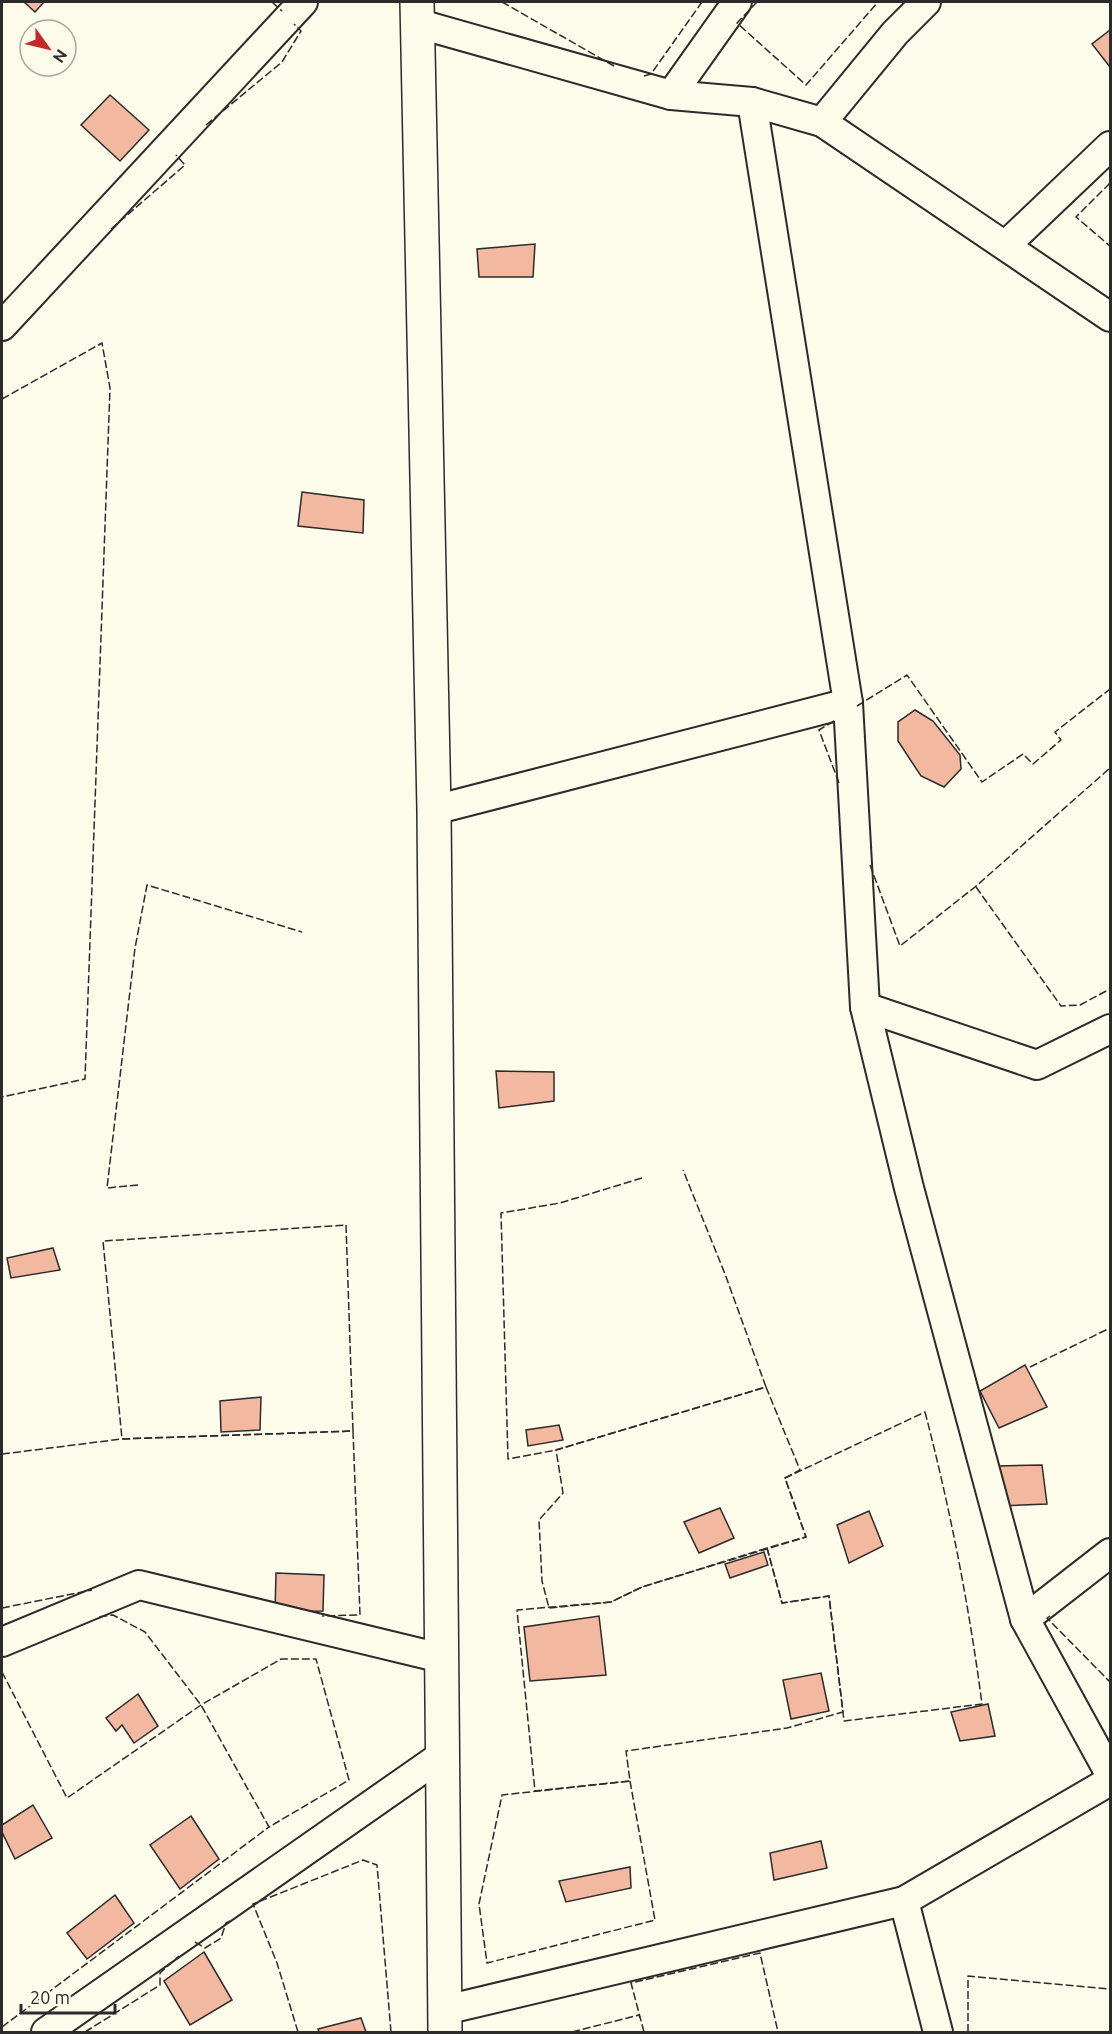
<svg xmlns="http://www.w3.org/2000/svg" width="1112" height="2034" font-family="Ubuntu,sans-serif">
	<rect width="100%" height="100%" fill="#fdfbea"/>
	<g fill="#f2b8a0" stroke="#2b2b2b" stroke-width="1.5">
		<polygon points="24,2 44,2 35,12"/>
		<polygon points="1110,30 1110,67 1092,44"/>
		<polygon points="110,95 149,130 120,161 81,125"/>
		<polygon points="535,244 533,277 479,277 477,249"/>
		<polygon points="302,492 364,500 363,533 298,526"/>
		<polygon points="915,710 933,721 960,755 961,769 944,787 921,776 898,741 898,722"/>
		<polygon points="496,1071 554,1072 554,1101 499,1108"/>
		<polygon points="53,1248 60,1270 11,1278 7,1258"/>
		<polygon points="1025,1365 1047,1407 999,1428 980,1391"/>
		<polygon points="261,1397 260,1430 221,1432 220,1401"/>
		<polygon points="559,1425 563,1440 528,1446 526,1430"/>
		<polygon points="1042,1465 1047,1504 1000,1506 998,1466"/>
		<polygon points="720,1508 734,1538 699,1553 684,1522"/>
		<polygon points="869,1511 883,1546 849,1563 837,1525"/>
		<polygon points="764,1552 768,1565 730,1578 725,1564"/>
		<polygon points="276,1573 324,1575 323,1611 275,1612"/>
		<polygon points="599,1616 606,1675 530,1681 524,1627"/>
		<polygon points="821,1673 829,1711 791,1719 783,1680"/>
		<polygon points="138,1694 158,1726 134,1743 122,1725 116,1731 106,1718"/>
		<polygon points="988,1704 995,1736 960,1741 951,1712"/>
		<polygon points="33,1805 52,1838 15,1859 2,1832 2,1825"/>
		<polygon points="191,1816 219,1859 180,1889 150,1845"/>
		<polygon points="821,1841 827,1868 774,1880 770,1853"/>
		<polygon points="630,1867 631,1888 566,1902 559,1881"/>
		<polygon points="115,1895 134,1923 87,1959 67,1933"/>
		<polygon points="204,1952 232,2000 190,2025 164,1981"/>
		<polygon points="361,2018 366,2032 319,2032 318,2029"/>
	</g>
	<g fill="none" stroke-linecap="round" stroke-linejoin="round">
		<g stroke="#2b2b2b" stroke-width="32">
			<g id="minor">
				<polyline points="416,23 671,95 752,102 822,122 895,33 926,2"/>
				<polyline points="671,95 737,2"/>
				<polyline points="752,102 848,703 865,1007 909,1188 1025,1619 1110,1774"/>
				<polyline points="822,122 1110,317"/>
				<polyline points="1006,245 1110,146"/>
				<polyline points="2,326 303,2"/>
				<polyline points="434,810 848,703"/>
				<polyline points="865,1007 1037,1065 1110,1029"/>
				<polyline points="1025,1619 1110,1553"/>
				<polyline points="2,1642 139,1585 441,1658"/>
				<polyline points="445,2010 904,1901"/>
				<polyline points="46,2032 441,1756"/>
				<polyline points="938,2032 904,1901 1110,1781"/>
			</g>
		</g>
		<g stroke="#2b2b2b" stroke-width="36">
			<polyline id="tertiary" points="417,2 434,810 445,2032"/>
		</g>
		<use href="#minor" stroke="#fdfbea" stroke-width="28"/>
		<use href="#tertiary" stroke="#fdfbea" stroke-width="33"/>
		<g stroke="#2b2b2b" stroke-width="1.5" stroke-dasharray="8 3" stroke-linecap="butt">
			<polyline points="272,2 282,11"/>
			<polyline points="502,2 614,66"/>
			<polyline points="757,2 737,23 806,85 878,2"/>
			<polyline points="644,76 651,74 702,2"/>
			<polyline points="206,125 282,62 301,31 294,24"/>
			<polyline points="1110,183 1076,217 1110,246"/>
			<polyline points="111,229 185,165 176,155"/>
			<polyline points="2,399 102,343 110,388 85,1079 2,1097"/>
			<polyline points="857,706 907,675 982,782 1023,754 1033,764 1061,740 1055,732 1110,689"/>
			<polyline points="834,721 819,730 839,783"/>
			<polyline points="870,865 900,946 975,887 1110,768"/>
			<polyline points="976,887 1061,1006 1080,1005 1110,989"/>
			<polyline points="642,1178 560,1203 501,1213 508,1459 556,1450 766,1387 725,1274 683,1170"/>
			<polyline points="138,1185 107,1188 135,948 147,885 302,932"/>
			<polygon points="346,1225 353,1431 122,1439 103,1241"/>
			<polyline points="1030,1367 1110,1328"/>
			<polygon points="766,1387 800,1470 785,1478 806,1537 642,1587 611,1602 549,1608 542,1581 539,1520 563,1493 556,1450"/>
			<path d="M925 1412C950 1508 969 1605 982 1704L844 1721 829 1596 782 1603 767 1548 806 1537 785 1478Z"/>
			<polyline points="2,1454 122,1439 353,1431 360,1615 322,1616"/>
			<polygon points="767,1548 782,1603 829,1596 843,1712 787,1728 626,1751 630,1781 535,1791 517,1610 611,1602 642,1587"/>
			<polyline points="2,1608 92,1590"/>
			<polyline points="1050,1616 1047,1618 1110,1682"/>
			<polyline points="2,1672 67,1798 201,1705 281,1659 316,1659 349,1780 269,1827 201,1705 145,1632 113,1615 97,1617"/>
			<polygon points="630,1781 655,1920 487,1963 479,1904 502,1795"/>
			<polyline points="195,1942 205,1948 221,1938 226,1923 230,1921"/>
			<polyline points="2,2027 269,1827 268,1825"/>
			<polyline points="85,2032 160,1985 160,1973 179,1956"/>
			<polyline points="298,2032 277,1963 253,1904 363,1860 377,1865 391,2032"/>
			<polyline points="572,2032 639,2015 640,2018"/>
			<polyline points="644,2032 631,1983 760,1953 778,2032"/>
			<polyline points="968,2032 968,1976 1110,1989"/>
		</g>
	</g>
	<rect width="1112" height="2034" fill="none" stroke="#2b2b2b" stroke-width="6"/>
	<g transform="translate(48 48) rotate(124)"><circle r="28" fill="#fdfbea" stroke="#a9a89e" stroke-width="1.5"/>
	<path d="M0-4.5L10 22L0 15L-10 22Z" fill="#c62828"/>
	<text y="-9" font-size="16" font-weight="bold" text-anchor="middle" fill="#2b2b2b">N</text>
	</g>
	<path d="M21 2004v9h94v-9" fill="none" stroke="#2b2b2b" stroke-width="3"/>
	<text x="30" y="2004" font-size="18" fill="#2b2b2b" stroke="#fdfbea" stroke-width="4.5" paint-order="stroke">20 m</text>
</svg>
